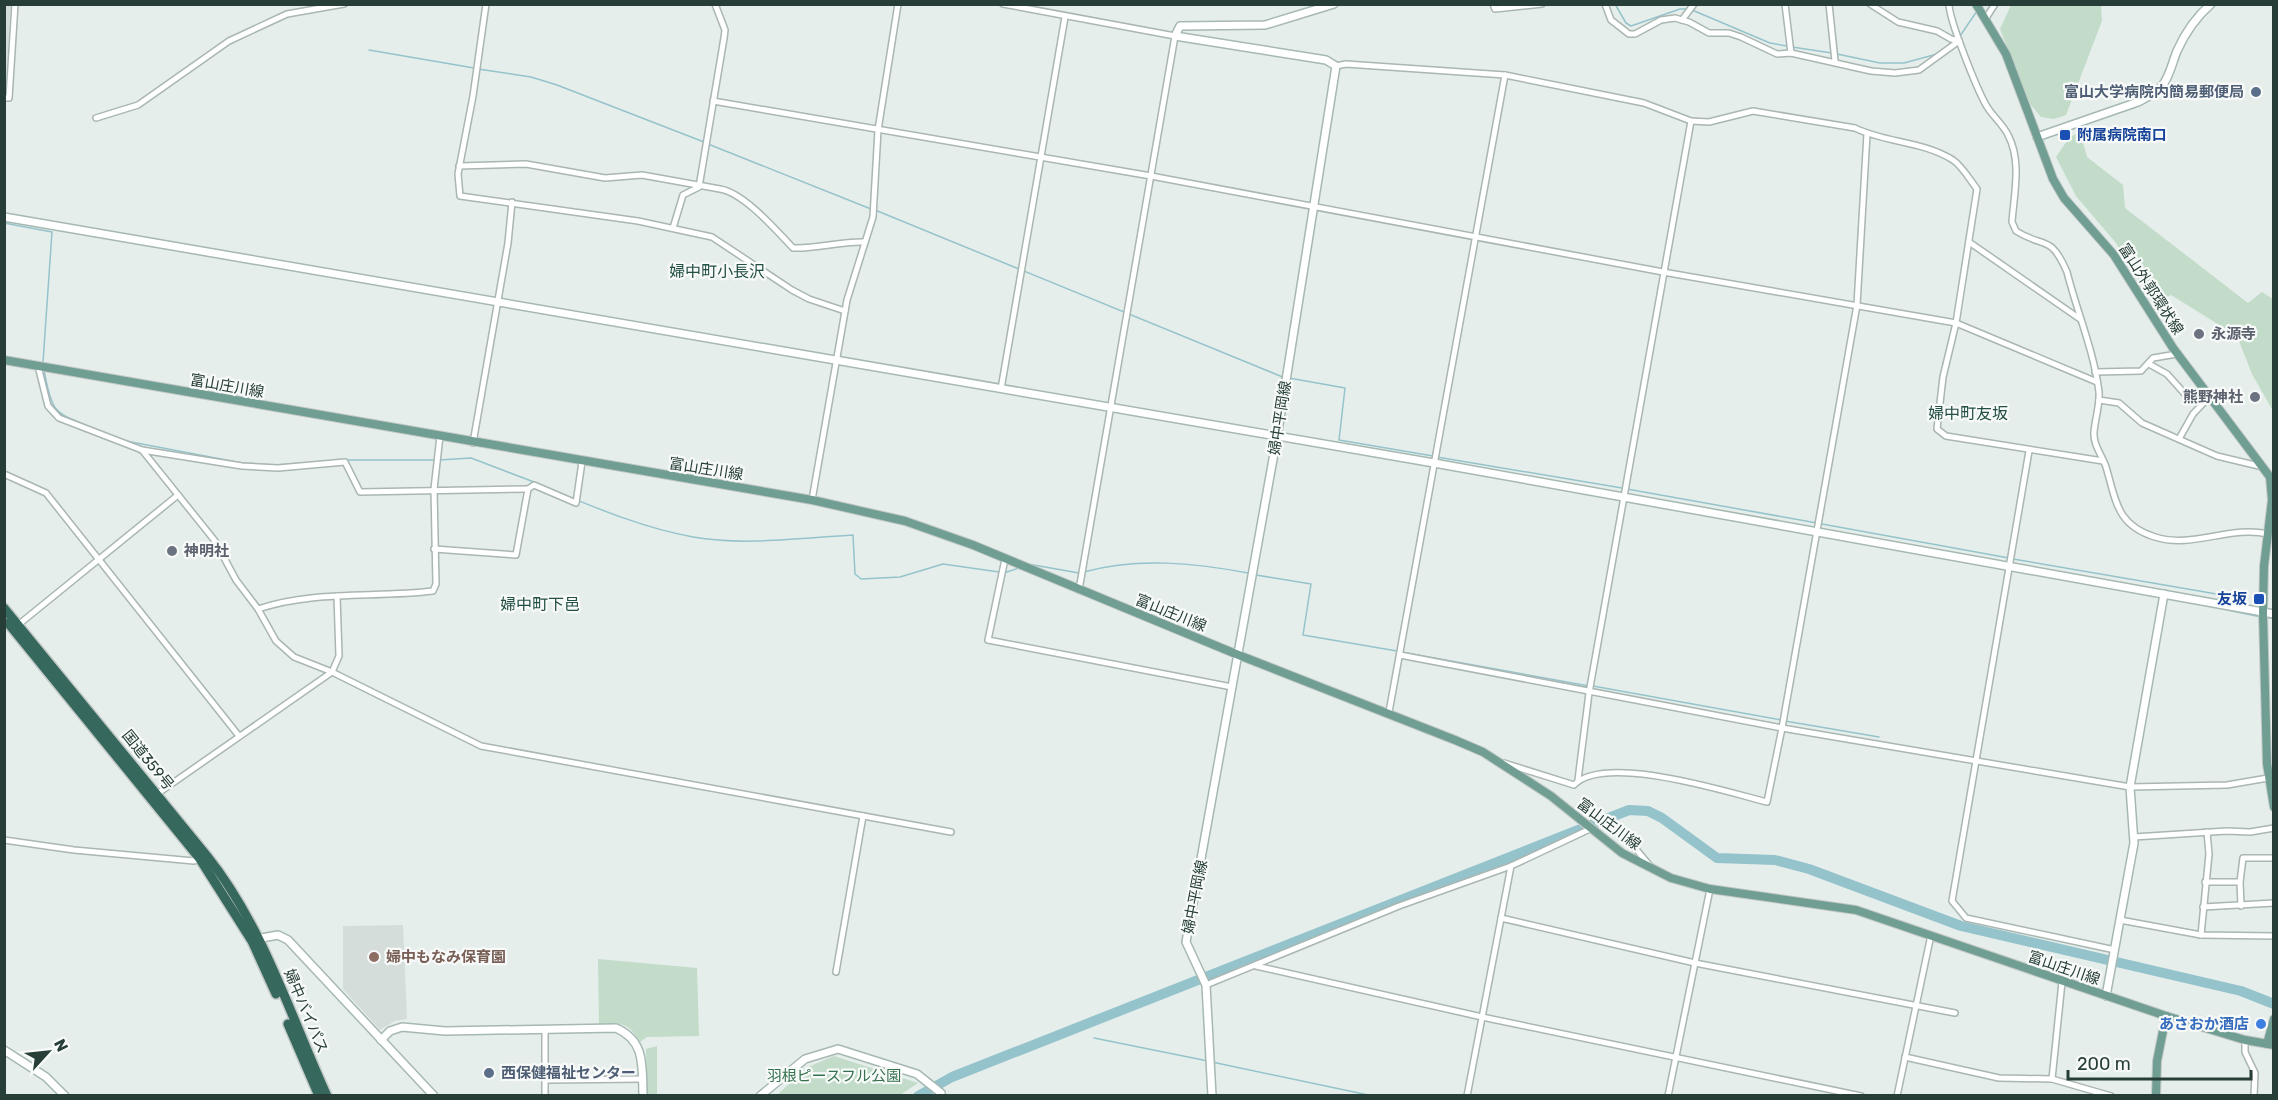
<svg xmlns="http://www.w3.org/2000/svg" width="2278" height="1100" font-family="Rubik,'Noto Sans JP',sans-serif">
	<rect width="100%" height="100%" fill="#e6eeeb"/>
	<g fill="#d5ddda">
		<polygon points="5,4 11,5 5,94 4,94"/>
		<polygon points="403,925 407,1019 395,1021 380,1030 343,989 343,926"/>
	</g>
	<g fill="#c2dcc9">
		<polygon points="2011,5 2101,5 2102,21 2066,115 2054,119 2041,117 2030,104 2000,29"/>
		<polygon points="2080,131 2087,157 2123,185 2125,208 2248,303 2262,292 2273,299 2273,411 2252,374 2237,336 2171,295 2153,303 2116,243 2076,196 2056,157 2069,138"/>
		<path d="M598 959 697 968 699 1036 647 1037 640 1042C628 1022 622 1023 599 1024Z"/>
		<polygon points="657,1046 657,1095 647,1095 646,1049"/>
		<polygon points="834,1056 918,1083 900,1095 777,1095 808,1067"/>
	</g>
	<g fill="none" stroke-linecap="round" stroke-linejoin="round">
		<g stroke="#95c3cc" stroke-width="1.5">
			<polyline points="1615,4 1626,23 1631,26 1680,9 1687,9"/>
			<polyline points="1692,10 1770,43 1787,46"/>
			<polyline points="1960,36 1977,11"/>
			<polyline points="1792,47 1832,53"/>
			<polyline points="369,50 474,68"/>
			<polyline points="1837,54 1880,63 1904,63 1937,54"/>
			<polyline points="478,69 531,77 557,85 704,142"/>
			<polyline points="708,144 871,209"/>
			<polyline points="875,210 1285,378"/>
			<polyline points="4,223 52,232 43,362"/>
			<path d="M44 370C53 420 56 411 99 431"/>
			<polyline points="1289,378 1345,388 1339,440 1433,456"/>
			<polyline points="126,441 242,463 276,465 340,460 434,460"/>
			<polyline points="1437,457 1622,488"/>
			<polyline points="439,460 471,458 534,482"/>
			<path d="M550 489C596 508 643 528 693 537 743 546 802 538 853 535L855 574 861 579 900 577 943 564 999 572"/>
			<polyline points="1627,489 1817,523"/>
			<polyline points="1822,524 2009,558"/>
			<polyline points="2013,559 2205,592 2216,594 2221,601"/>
			<polyline points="1028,564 1079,573"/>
			<path d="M1084 572C1137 557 1195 563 1248 573"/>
			<polyline points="1004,573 1019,568"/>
			<polyline points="1256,575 1311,584 1303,635 1397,651"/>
			<polyline points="2228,610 2261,617"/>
			<polyline points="2266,617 2274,619"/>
			<polyline points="1401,652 1589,686"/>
			<polyline points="1593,686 1781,720"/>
			<polyline points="1785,721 1879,737"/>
			<polyline points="1094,1038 1208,1061"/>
			<polyline points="1212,1062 1373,1096"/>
		</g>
		<polyline stroke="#95c3cc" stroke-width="10" points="918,1096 952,1077 1629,810 1648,811 1662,818 1717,858 1775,860 1809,869 1961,926 2241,991 2274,1004"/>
		<g stroke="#a9b6b2" stroke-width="8">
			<g id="street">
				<polyline points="486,4 473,96 458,174 460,196 638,221 712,237 792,290 809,299 845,311"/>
				<polyline points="1003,4 1175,36 1079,590"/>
				<polyline points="1493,4 1495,9 1542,4"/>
				<polyline points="1605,4 1611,20 1629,34 1635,34 1661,20 1675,18 1689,22 1709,33 1729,33 1741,37 1777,54 1791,53 1871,71 1895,73 1919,70 1959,41"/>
				<polyline points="1785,4 1791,53"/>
				<polyline points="1829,4 1835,61"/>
				<polyline points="1870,4 1898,22 1937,31 1951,39 1959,41"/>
				<path d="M1949 4C1949 20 1977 89 1986 105 1992 116 2003 124 2008 135 2022 161 2014 194 2012 222L2016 231C2044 249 2050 233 2067 272 2077 312 2094 351 2099 392 2100 405 2095 419 2094 432 2093 445 2102 455 2106 467 2116 500 2116 525 2155 537 2193 549 2230 525 2268 534"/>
				<polyline points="1986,18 1995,4"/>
				<polyline points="1682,20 1694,4"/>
				<path d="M1336 66 1346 64 1505 75 1644 103 1691 121 1709 122 1753 111 1855 128C1886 143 1923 141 1953 160 1962 166 1970 180 1977 189L1956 323 1943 377 1937 429 1946 436 2103 461"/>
				<polyline points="4,98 9,98 15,4"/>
				<polyline points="713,101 1151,176 1663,272 1956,323 2097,382"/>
				<polyline points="96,118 138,105 229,41 287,14 344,4"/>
				<path d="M459 166 526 164 605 178 642 175 720 189C744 193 776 230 793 248 817 249 841 241 865 242"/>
				<polyline points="673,228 683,195 699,187 724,38 725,30 715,4"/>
				<polyline points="1969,242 2080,319"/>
				<polyline points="2149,364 2167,374 2184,393 2201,403"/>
				<polyline points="38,366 48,406 59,418 142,450 215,541 236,580 258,609 276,641 294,657 332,672 481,746 951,832"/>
				<polyline points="2095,372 2141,371 2153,358 2177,354"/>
				<polyline points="1001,389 1065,17"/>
				<polyline points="2099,400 2119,403 2142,423 2217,456 2263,467"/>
				<polyline points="2179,439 2193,414 2210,396"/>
				<polyline points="473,443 508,243 512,202"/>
				<polyline points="142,450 242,466 278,468 345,462 360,492 528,489"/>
				<polyline points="2029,451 1952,901 1966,918 2115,950"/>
				<polyline points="4,474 46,493 239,736"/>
				<polyline points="812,500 847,300 873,217 878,130 898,4"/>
				<polyline points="434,549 516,555 528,489 534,485 576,503 582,462"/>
				<polyline points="1005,559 988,640 1232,687"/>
				<path d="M258 609C314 590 374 598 433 591L436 584 434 489 440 436"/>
				<polyline points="18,625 178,495"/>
				<polyline points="1400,655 1782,728 2130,787 2227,785 2268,778"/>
				<polyline points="1389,712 1505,75"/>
				<path d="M1504 763 1574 785C1605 753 1727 792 1767 802L1782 728 1857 305 1867 134"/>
				<polyline points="1578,780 1589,693 1691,121"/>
				<polyline points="157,794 332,672 339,656 337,596"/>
				<polyline points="1617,826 1650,866"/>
				<polyline points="2134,837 2227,831 2250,832 2274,828"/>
				<polyline points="4,840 74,850 194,861 200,859"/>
				<polyline points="2205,882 2240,882 2241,906"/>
				<polyline points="2240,882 2243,858 2274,858"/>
				<polyline points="2203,907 2274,903"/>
				<polyline points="1501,918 1695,963 1955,1013"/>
				<polyline points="2120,920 2201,935 2274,936"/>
				<polyline points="2201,935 2209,854 2207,832"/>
				<polyline points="1256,966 1482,1017 1861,1096"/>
				<polyline points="836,972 863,816"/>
				<polyline points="1206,985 1399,906 1511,866 1590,829"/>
				<polyline points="545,1029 545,1096"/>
				<polyline points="2245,1040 2245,1052 2255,1073 2254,1096"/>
				<polyline points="1905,1057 1999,1078 2052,1079 2111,1096"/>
				<polyline points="2052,1079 2062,982"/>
				<polyline points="545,1080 642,1079"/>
				<polyline points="1467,1096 1511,866"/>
				<polyline points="1668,1096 1710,889"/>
				<polyline points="1897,1096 1931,935"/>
			</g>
		</g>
		<g stroke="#a6b8b2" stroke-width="10">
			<g id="secondary">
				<path d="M2037 137 2138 102C2146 98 2156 93 2162 86 2170 76 2172 63 2177 51 2185 33 2196 17 2211 4"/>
				<polyline points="4,217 1434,463 2274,614"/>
				<polyline points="256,939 278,935 288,940 434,1096"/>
				<polyline points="2106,996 2134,843 2130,787 2164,594"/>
				<path d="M381 1040 390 1031 402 1027 445 1031 616 1028C646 1041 642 1067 643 1096"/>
				<polyline points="4,1050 46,1077 65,1096"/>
				<polyline points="760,1096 805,1059 838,1049 917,1074 941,1093"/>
				<polyline points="1212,1096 1206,985 1186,942 1277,437 1336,66 1326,60 1175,36 1180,26 1265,25 1334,4"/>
			</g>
		</g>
		<g stroke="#c3c9c7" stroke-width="10">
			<g id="primary">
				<polyline points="1976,4 2006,54 2053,179 2064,198 2114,255 2173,348 2270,477 2272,500 2264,566 2263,613 2267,764 2274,807"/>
				<polyline points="4,360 812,500 905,521 973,545 1236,654 1455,740 1483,752 1551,796 1622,853 1671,878 1710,889 1856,910 2166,1016 2245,1040 2274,1045"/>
				<polyline points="2267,1044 2274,1019"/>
				<polyline points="2156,1096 2157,1061 2166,1016"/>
			</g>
		</g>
		<g stroke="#c3c9c7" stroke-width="12">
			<g id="highway">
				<path d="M4 608 207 856C263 926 290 1015 327 1096"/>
				<polyline points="8,623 200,859 252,941 276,994"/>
				<polyline points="288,1024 319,1096"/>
			</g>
		</g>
		<use href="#street" stroke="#fff" stroke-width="5"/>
		<use href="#secondary" stroke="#fff" stroke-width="7"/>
		<use href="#primary" stroke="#709e93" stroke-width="8"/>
		<use href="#highway" stroke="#36685e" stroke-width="9"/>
	</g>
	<g fill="#5c6f8a" stroke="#f7faf9" stroke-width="2">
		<circle cx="2256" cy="92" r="6"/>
		<circle cx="489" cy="1073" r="6"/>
	</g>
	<g fill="#1a4fb4" stroke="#f7faf9" stroke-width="2">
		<rect x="2059" y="129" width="12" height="12" rx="3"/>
		<rect x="2253" y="593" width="12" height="12" rx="3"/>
	</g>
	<g fill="#6b7280" stroke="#f7faf9" stroke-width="2">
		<circle cx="2199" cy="334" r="6"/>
		<circle cx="2255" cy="397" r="6"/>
		<circle cx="172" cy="551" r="6"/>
	</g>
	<circle fill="#8d6e63" stroke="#f7faf9" stroke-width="2" cx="374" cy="957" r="6"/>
	<circle fill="#3f7fe0" stroke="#f7faf9" stroke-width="2" cx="2261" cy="1024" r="6"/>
	<g text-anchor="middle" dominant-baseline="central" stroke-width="4.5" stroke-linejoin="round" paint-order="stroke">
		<g font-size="15" font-weight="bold" fill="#4e5e75" stroke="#f7faf9" text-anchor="end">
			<text x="2244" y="92">富山大学病院内簡易郵便局</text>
			<text x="501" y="1073" text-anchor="start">西保健福祉センター</text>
		</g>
		<g font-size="15" font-weight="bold" fill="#164399" stroke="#f7faf9" text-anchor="start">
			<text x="2077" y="135">附属病院南口</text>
			<text x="2247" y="599" text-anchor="end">友坂</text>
		</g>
		<g font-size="15" fill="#273e38" stroke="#f7faf9">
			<text transform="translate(2151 289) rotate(57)">富山外郭環状線</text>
			<text transform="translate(227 386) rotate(10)">富山庄川線</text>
			<text transform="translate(1280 418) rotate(-81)">婦中平岡線</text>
			<text transform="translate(706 469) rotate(9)">富山庄川線</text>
			<text transform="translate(1171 613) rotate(22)">富山庄川線</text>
			<text transform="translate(148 760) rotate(51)">国道359号</text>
			<text transform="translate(1609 824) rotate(37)">富山庄川線</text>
			<text transform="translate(1195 897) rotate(-79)">婦中平岡線</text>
			<text transform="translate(2064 968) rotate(19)">富山庄川線</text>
			<text transform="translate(306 1011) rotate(67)">婦中バイパス</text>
		</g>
		<g font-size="15" font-weight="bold" fill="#5b616d" stroke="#f7faf9" text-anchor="start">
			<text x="2211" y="334">永源寺</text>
			<text x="2243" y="397" text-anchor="end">熊野神社</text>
			<text x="184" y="551">神明社</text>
		</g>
		<g font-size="15" font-weight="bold" fill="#785e54" stroke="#f7faf9" text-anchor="start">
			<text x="386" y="957">婦中もなみ保育園</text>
		</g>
		<g font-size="15" font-weight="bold" fill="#366cbe" stroke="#f7faf9" text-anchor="end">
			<text x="2249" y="1024">あさおか酒店</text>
		</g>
		<g font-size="15" fill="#35714d" stroke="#f7faf9">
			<text x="834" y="1076">羽根ピースフル公園</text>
		</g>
		<g font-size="16" fill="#244f45" stroke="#f7faf9">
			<text x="717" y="271">婦中町小長沢</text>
			<text x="1968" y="413">婦中町友坂</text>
			<text x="540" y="604">婦中町下邑</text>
		</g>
	</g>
	<rect width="2278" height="1100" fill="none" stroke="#273e38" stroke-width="12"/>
	<g transform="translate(48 1052) rotate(63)" stroke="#f7faf9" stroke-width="4.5" paint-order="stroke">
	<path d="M0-4.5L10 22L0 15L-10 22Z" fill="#273e38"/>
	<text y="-9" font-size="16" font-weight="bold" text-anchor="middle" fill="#273e38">N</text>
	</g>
	<path d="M2068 1070v9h183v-9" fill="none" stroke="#273e38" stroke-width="3"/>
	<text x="2077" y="1070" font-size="18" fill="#273e38" stroke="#f7faf9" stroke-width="4.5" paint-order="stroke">200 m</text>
</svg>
